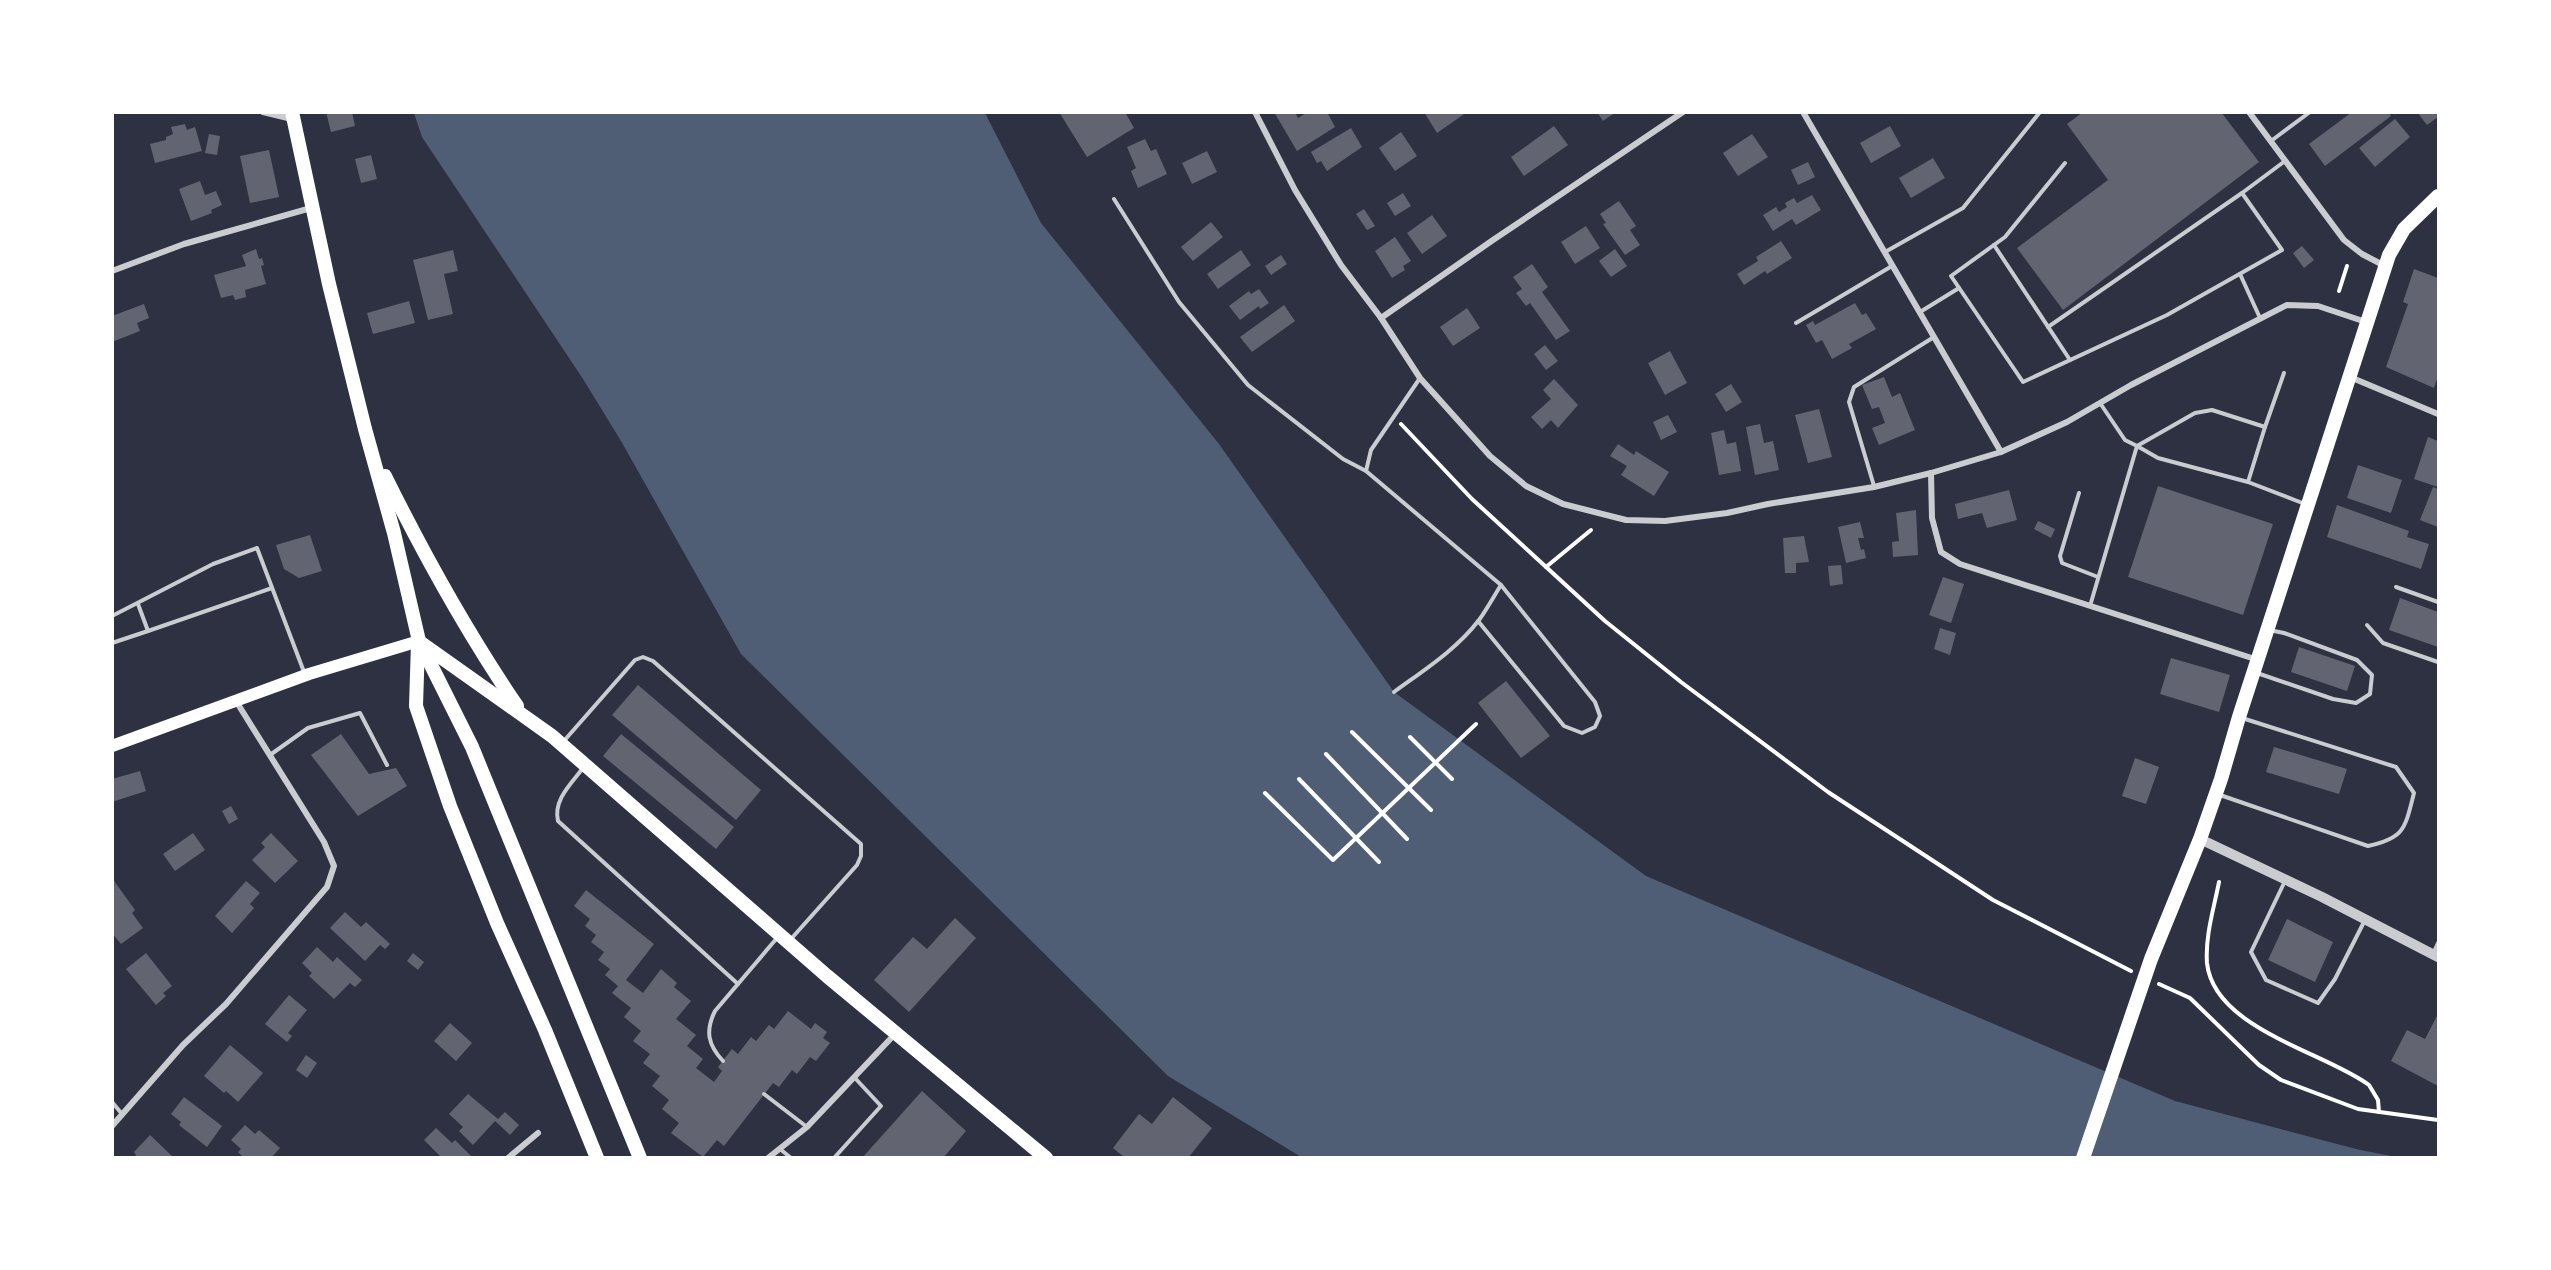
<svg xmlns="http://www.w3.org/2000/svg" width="2551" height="1270" font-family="Literata,serif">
	<rect width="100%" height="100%" fill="#2d3142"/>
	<polygon fill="#4f5d75" points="414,113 985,113 1041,223 1219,444 1394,692 1646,876 2175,1101 2360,1150 2397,1157 1301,1157 1168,1076 741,654 621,441 583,379 422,137"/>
	<g fill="#626471">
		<polygon points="326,112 352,112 355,126 331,132"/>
		<polygon points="1059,112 1125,112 1134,128 1087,157"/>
		<polygon points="1274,112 1295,112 1298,118 1308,112 1327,112 1335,127 1297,151"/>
		<polygon points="1424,112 1467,112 1437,133"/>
		<polygon points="1597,112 1616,112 1603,121"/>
		<polygon points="2083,112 2221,112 2259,162 2063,310 2017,248 2108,180 2067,124"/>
		<polygon points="2352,112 2388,112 2391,116 2325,166 2309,144"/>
		<polygon points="2417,112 2438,112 2438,117 2427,125"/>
		<polygon points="2395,119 2410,137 2375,167 2359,148"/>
		<polygon points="185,124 187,130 195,127 202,151 155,163 150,144 166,140 166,137 173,134 171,127"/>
		<polygon points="1554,126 1568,145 1524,176 1511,157"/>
		<polygon points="1890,126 1901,146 1871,163 1860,143"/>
		<polygon points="1351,128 1362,147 1327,171 1321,161 1317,163 1311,152"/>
		<polygon points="1401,132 1417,156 1395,171 1379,148"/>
		<polygon points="209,134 220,136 217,155 205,153"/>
		<polygon points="1752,134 1768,157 1738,176 1723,153"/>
		<polygon points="1145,139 1151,151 1156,149 1167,174 1138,188 1131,171 1136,168 1127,147"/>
		<polygon points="269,150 279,197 250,203 240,156"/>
		<polygon points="1207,151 1217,172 1192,184 1182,163"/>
		<polygon points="371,155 377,179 361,183 355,159"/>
		<polygon points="1933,158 1945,178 1911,198 1899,178"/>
		<polygon points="1808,162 1815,177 1798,185 1791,170"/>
		<polygon points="200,181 205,195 216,191 222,205 211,210 212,213 191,221 179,189"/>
		<polygon points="1403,193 1411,206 1395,216 1387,203"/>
		<polygon points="1812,195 1821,210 1796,225 1792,219 1773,231 1763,215 1776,207 1779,212 1787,207 1785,203 1794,198 1797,203"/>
		<polygon points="1619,201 1636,226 1630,230 1640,245 1625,255 1603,224 1606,223 1600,214"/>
		<polygon points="1364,209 1375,226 1367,230 1356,214"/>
		<polygon points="1432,215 1447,236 1422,254 1407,233"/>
		<polygon points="1211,222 1223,237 1193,261 1181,247"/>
		<polygon points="1586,226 1600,248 1575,264 1561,242"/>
		<polygon points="1395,237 1411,261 1403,266 1405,270 1392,278 1375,251"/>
		<polygon points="1781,241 1792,258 1767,274 1765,271 1744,285 1737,274 1758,261 1756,257"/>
		<polygon points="2302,246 2314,260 2304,268 2293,253"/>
		<polygon points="256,249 259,259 262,258 264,265 261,266 266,284 245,290 246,297 235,300 233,295 221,298 214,275 246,266 242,255"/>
		<polygon points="1615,249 1627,266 1611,277 1599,261"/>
		<polygon points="453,250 458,271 444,274 453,314 428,320 413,260"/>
		<polygon points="1241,250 1251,265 1218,289 1207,274"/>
		<polygon points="1281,255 1287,264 1271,275 1265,266"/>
		<polygon points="1532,264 1548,287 1542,292 1570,331 1556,340 1530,303 1526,306 1516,293 1522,289 1513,277"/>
		<polygon points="2414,269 2438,278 2438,376 2434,388 2386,367 2408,304 2403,302"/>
		<polygon points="1259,289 1269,303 1260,309 1259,306 1240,320 1229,306 1249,291 1251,294"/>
		<polygon points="409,301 415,323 373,334 367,313"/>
		<polygon points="1855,303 1862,315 1866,313 1876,329 1849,344 1852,348 1832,359 1822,340 1816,343 1806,325 1813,321 1815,325"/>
		<polygon points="144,304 149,318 137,323 140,331 112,342 112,316"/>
		<polygon points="1284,305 1295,321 1252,352 1240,337"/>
		<polygon points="1467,308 1480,328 1453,346 1440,327"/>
		<polygon points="1545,345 1558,361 1546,370 1534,354"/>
		<polygon points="1670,351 1687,383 1665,395 1648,363"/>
		<polygon points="1884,377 1892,397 1900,393 1915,430 1879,445 1872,428 1885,423 1879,407 1872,409 1862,385"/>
		<polygon points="1554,379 1578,405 1558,428 1551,420 1542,429 1531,417 1551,399 1543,390"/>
		<polygon points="1731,384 1742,402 1726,412 1715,394"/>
		<polygon points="1819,409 1832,457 1808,463 1795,415"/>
		<polygon points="1668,415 1677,432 1661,440 1653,422"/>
		<polygon points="1760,424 1764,443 1773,441 1779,470 1755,475 1746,427"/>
		<polygon points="1724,430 1727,444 1736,442 1741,471 1719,475 1711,433"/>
		<polygon points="2428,437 2438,441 2438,487 2414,479"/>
		<polygon points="1618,444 1634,455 1636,451 1669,472 1654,496 1621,475 1627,466 1610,456"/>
		<polygon points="2358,465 2402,480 2391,513 2347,498"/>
		<polygon points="2158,486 2273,524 2243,615 2128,577"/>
		<polygon points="2433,487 2438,489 2438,527 2420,520"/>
		<polygon points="2009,490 2017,520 1987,528 1982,513 1958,519 1955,504"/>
		<polygon points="2337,505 2409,531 2407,537 2429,544 2421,569 2327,537"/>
		<polygon points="1916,510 1918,555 1893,557 1892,542 1899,541 1896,513"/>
		<polygon points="2038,521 2055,529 2051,538 2034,529"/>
		<polygon points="1860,522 1864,538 1858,538 1861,550 1864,549 1866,558 1846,563 1838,527"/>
		<polygon points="310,535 322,571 299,578 284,569 276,545"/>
		<polygon points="1804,536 1809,562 1796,563 1796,573 1785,573 1783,538"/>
		<polygon points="1841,565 1843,584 1830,586 1828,566"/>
		<polygon points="1943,577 1964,584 1951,623 1929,615"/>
		<polygon points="2400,598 2438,612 2438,647 2389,630"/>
		<polygon points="1940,628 1956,633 1950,655 1934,649"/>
		<polygon points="2299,647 2355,666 2347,691 2291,672"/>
		<polygon points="2171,658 2230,675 2219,712 2160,694"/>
		<polygon points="1506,681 1550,736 1521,758 1478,703"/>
		<polygon points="638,685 761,790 736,820 612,715"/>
		<polygon points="341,734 369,774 396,768 407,786 358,816 311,755"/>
		<polygon points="621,734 734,827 716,849 603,756"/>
		<polygon points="2274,747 2347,769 2339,794 2266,772"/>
		<polygon points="2135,758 2159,767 2146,804 2122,796"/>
		<polygon points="140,771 146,791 112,802 112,779"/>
		<polygon points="231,806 238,819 229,824 222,811"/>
		<polygon points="193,833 205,850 175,871 163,854"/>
		<polygon points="271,833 298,861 275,883 252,860 265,847 261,843"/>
		<polygon points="112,878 135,910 132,913 143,928 121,944 112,933"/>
		<polygon points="246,881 260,893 250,904 254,908 232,933 215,916"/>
		<polygon points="586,890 654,944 626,980 643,993 661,969 677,983 674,987 691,1001 676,1019 696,1035 687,1046 703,1059 696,1068 714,1082 722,1071 718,1067 732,1049 738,1054 751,1037 756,1041 769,1025 774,1029 788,1011 811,1029 815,1023 827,1032 823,1038 830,1043 816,1061 810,1057 797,1074 792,1070 779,1087 773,1083 724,1146 717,1140 703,1157 671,1133 679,1123 662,1109 669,1100 652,1086 660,1076 643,1063 650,1054 633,1041 641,1031 624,1017 631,1008 612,993 618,986 605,975 610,969 598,960 604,952 591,942 596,935 585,926 590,919 574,906"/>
		<polygon points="345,912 361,927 366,922 390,944 385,949 380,945 365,961 330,928"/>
		<polygon points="955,918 976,938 909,1012 874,980 913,937 927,949"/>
		<polygon points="2287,919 2333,942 2315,982 2268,960"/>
		<polygon points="317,947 333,962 337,957 362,980 355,987 350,983 334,999 309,976 312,973 302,963"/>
		<polygon points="146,953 172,986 163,993 166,996 156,1005 126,969"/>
		<polygon points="413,953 424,962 418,970 407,961"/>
		<polygon points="289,995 307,1010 288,1033 292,1036 287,1042 265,1024"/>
		<polygon points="2438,1014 2438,1086 2391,1061 2407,1030 2425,1039"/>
		<polygon points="450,1023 472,1043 456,1061 434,1041"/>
		<polygon points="230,1045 263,1073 238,1102 226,1091 224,1093 204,1076"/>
		<polygon points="306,1055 317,1063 307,1078 296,1070"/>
		<polygon points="922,1091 966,1131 943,1158 862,1158"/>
		<polygon points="468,1094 498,1119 505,1112 519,1125 510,1135 495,1121 473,1145 459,1131 463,1127 449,1114"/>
		<polygon points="184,1097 222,1126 207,1147 179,1125 181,1122 171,1114"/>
		<polygon points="1173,1097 1212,1128 1188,1158 1125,1158 1113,1148 1139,1114 1152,1124"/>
		<polygon points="245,1125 255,1134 259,1130 280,1148 271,1158 244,1158 238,1152 241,1149 231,1140"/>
		<polygon points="436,1128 452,1143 455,1140 473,1158 442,1158 424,1140"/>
		<polygon points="150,1135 172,1156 171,1158 133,1158 136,1155 134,1152"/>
	</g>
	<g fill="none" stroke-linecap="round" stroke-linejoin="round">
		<g stroke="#fff" stroke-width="4">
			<polyline points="2339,291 2347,266"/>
			<polyline points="1401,424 1472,499 1605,621 1681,682 1828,792 1993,900 2131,971"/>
			<polyline points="1546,567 1591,530"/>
			<polyline points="1352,732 1431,810"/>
			<polyline points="1410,737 1452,779"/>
			<polyline points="1326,754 1407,839"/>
			<polyline points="1299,779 1379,862"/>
			<polyline points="1265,793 1333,860 1476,724"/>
			<path d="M2219 882C2214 908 2205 936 2207 963 2214 1029 2325 1052 2369 1085L2378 1100 2379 1112"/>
			<polyline points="2159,984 2190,998 2259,1065 2281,1080 2358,1109 2438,1120"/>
		</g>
		<g stroke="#caccd0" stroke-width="4">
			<polyline points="2271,141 2310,112"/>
			<polyline points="2242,193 2285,161"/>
			<polyline points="1114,199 1179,302 1248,385 1343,459 1366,471 1501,585 1595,702 1600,716 1595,727 1582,733 1564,726 1478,621"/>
			<polyline points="1994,245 2070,360"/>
			<polyline points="1885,252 1963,208 2040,112"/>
			<polyline points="2240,274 2260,318"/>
			<polyline points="1920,312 1959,288"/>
			<polyline points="1796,323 1892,266"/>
			<polyline points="2048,327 2242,193 2282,250 2167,315 2023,382 1951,276 2005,237 2065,163"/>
			<polyline points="2265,427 2284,373"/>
			<polyline points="1366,471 1371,450 1420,378"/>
			<polyline points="2248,482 2158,458 2137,446 2195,413 2212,410 2265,427 2248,482 2305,504"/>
			<polyline points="1874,486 1849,402 1854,387 1934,337"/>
			<polyline points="2079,493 2060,556 2062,563 2098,577"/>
			<polyline points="2396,587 2438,602"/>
			<polyline points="138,604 148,631 272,588"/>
			<polyline points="2090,606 2137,446 2125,440 2100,403"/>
			<polyline points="112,616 213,564 257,548 304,672"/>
			<polyline points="2367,625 2383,643 2438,662"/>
			<polyline points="112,643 148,631"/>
			<polyline points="2257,673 2333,699 2356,703 2370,694 2372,675 2357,660 2284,633 2269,630"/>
			<path d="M1394 692C1424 670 1456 650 1479 620 1487 609 1494 596 1501 585"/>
			<polyline points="563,742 635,660 643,657 653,661 861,844 861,856 857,865 791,939"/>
			<polyline points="270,755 308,728 360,713 387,765"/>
			<path d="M583 768C571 784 553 800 558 821L738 984"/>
			<path d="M2220 795 2368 846C2405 838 2405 828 2414 793L2396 767 2242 718"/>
			<polyline points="2285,881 2251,952 2266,980 2318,1003 2335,979 2365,920"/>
			<polyline points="2433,954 2438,943"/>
			<path d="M723 1061C708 1045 705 1031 715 1011L777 938"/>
			<polyline points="764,1094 807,1127"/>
			<polyline points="112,1102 122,1114"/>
			<polyline points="780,1149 791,1158"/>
			<polyline points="834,1158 881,1106 854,1077"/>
		</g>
		<g stroke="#caccd0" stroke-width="6">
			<polyline points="263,112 292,119"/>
			<polyline points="1255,112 1295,190 1341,265 1381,318 1420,378 1490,456 1526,486 1563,504 1626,520 1665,521 1727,513 1768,504 1874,487 1931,473 2001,452 2067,422 2131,385 2287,305 2318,306 2366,322"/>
			<polyline points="1803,112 2001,452"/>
			<polyline points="2249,112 2344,240 2362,254 2385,266"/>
			<polyline points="112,271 184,244 311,208"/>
			<polyline points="1381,318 1493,240 1683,112"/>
			<polyline points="2350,377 2438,414"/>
			<polyline points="1931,473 1932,518 1941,552 1960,564 2258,660"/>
			<polyline points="112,1126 183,1045 226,1004 327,887 334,866 324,842 236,701"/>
			<polyline points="508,1158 538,1133"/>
			<polyline points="768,1158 807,1127 895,1034"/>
		</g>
		<polyline stroke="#caccd0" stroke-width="10" points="2200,839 2322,897 2438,957"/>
		<polyline stroke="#fff" stroke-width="12" points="112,746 309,674 419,641"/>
		<g stroke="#fff" stroke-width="14">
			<polyline points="292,112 329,284 365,429 394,533 419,641 472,747 640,1158"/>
			<path d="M385 476C425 557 466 631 517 706"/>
			<polyline points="418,643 416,706 450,806 497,923 545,1030 597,1158"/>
			<polyline points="421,643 552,736 827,976 1046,1158"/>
			<polyline points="2083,1158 2151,959 2200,839 2221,779 2239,717 2389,255 2404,229 2438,196"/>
		</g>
	</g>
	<rect width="2551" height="1270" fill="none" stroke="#ffffff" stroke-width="228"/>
</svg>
